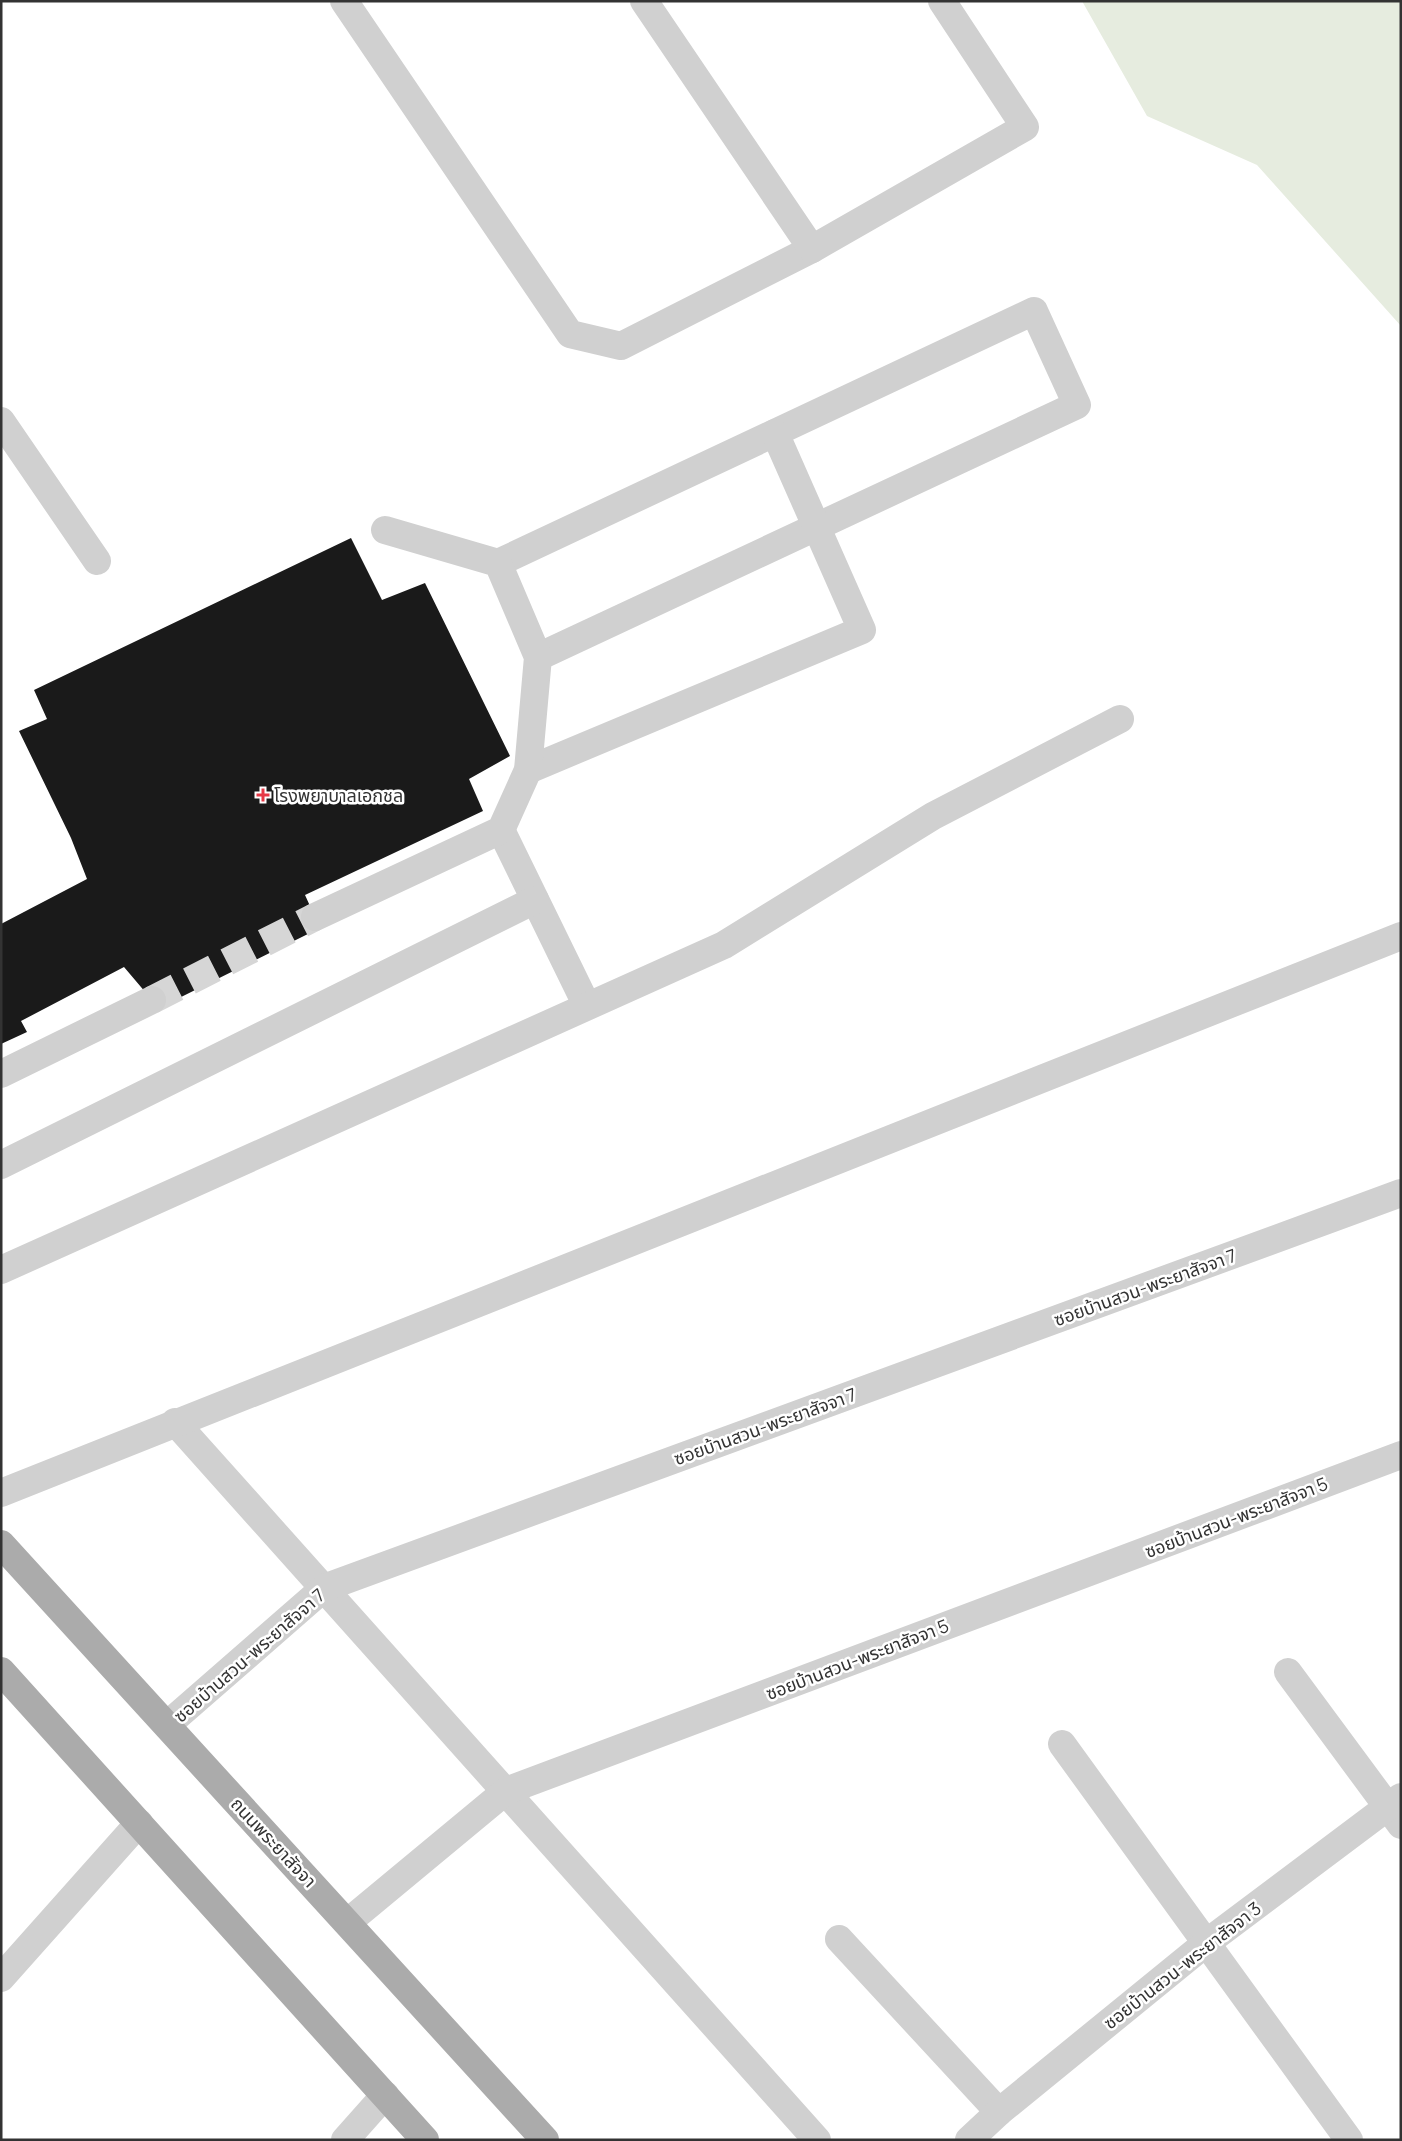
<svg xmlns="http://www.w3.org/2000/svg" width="1402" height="2141" font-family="Manrope,'Noto Sans Thai',sans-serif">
	<rect width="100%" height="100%" fill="#fff"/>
	<polygon fill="#e6ecdf" points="1082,1 1401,1 1401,326 1257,165 1147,116"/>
	<polygon fill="#1a1a1a" points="351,538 382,600 425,583 510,756 469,779 483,811 305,895 320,928 157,1009 152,1000 124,967 21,1021 27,1032 1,1044 1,924 87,879 71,838 19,731 47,719 34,690"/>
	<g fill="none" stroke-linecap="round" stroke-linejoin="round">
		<polyline stroke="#d6d6d6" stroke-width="28" stroke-dasharray="28 14" stroke-linecap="butt" points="152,1000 315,917"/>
		<g stroke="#d0d0d0" stroke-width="28">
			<polyline points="344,1 570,334 621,346 812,249"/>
			<polyline points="644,1 812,249 1025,127 942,1"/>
			<polyline points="1,421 97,561"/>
			<polyline points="498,563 1034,311 1077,405 538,657"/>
			<polyline points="528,770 862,630 775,433"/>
			<polyline points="501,830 587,1006"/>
			<polyline points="315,917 501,830 528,770 538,657 498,563 385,530"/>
			<polyline points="1,1074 152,1000"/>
			<polyline points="1,1165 535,900"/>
			<polyline points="1,1270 724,945 933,816 1120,719"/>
			<polyline points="175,1422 817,2140"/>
			<polyline points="1,1493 1401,936"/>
			<polyline points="1288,1672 1401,1825"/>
			<polyline points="167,1725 324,1588 1401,1193"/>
			<polyline points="1062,1744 1349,2140"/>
			<polyline points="348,1922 506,1791 1401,1455"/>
			<polyline points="839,1939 999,2112"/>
			<polyline points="1,1978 139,1823"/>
			<polyline points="345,2140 385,2095"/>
			<polyline points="969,2140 999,2112 1205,1944 1401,1797"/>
		</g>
		<g stroke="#ababab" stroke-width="28">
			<polyline points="1,1544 545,2140"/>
			<polyline points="1,1671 425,2140"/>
		</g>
	</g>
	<path fill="#e63946" stroke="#fff" stroke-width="2" d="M260.5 787.5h5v5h5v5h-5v5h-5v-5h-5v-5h5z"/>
	<g text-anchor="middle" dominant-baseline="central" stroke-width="5" stroke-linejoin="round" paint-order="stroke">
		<g font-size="18" fill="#333" stroke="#fff" text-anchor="start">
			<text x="274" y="795">โรงพยาบาลเอกชล</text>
		</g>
		<g font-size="18" fill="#333" stroke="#fff">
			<text transform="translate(1145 1287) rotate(-20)">ซอยบ้านสวน-พระยาสัจจา 7</text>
			<text transform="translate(765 1426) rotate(-20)">ซอยบ้านสวน-พระยาสัจจา 7</text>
			<text transform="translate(1236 1517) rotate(-21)">ซอยบ้านสวน-พระยาสัจจา 5</text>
			<text transform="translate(249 1655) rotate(-41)">ซอยบ้านสวน-พระยาสัจจา 7</text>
			<text transform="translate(857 1659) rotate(-21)">ซอยบ้านสวน-พระยาสัจจา 5</text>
			<text transform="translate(274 1842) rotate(47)">ถนนพระยาสัจจา</text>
			<text transform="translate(1182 1965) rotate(-38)">ซอยบ้านสวน-พระยาสัจจา 3</text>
		</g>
	</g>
	<rect width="1402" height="2141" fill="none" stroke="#333333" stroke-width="5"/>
</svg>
